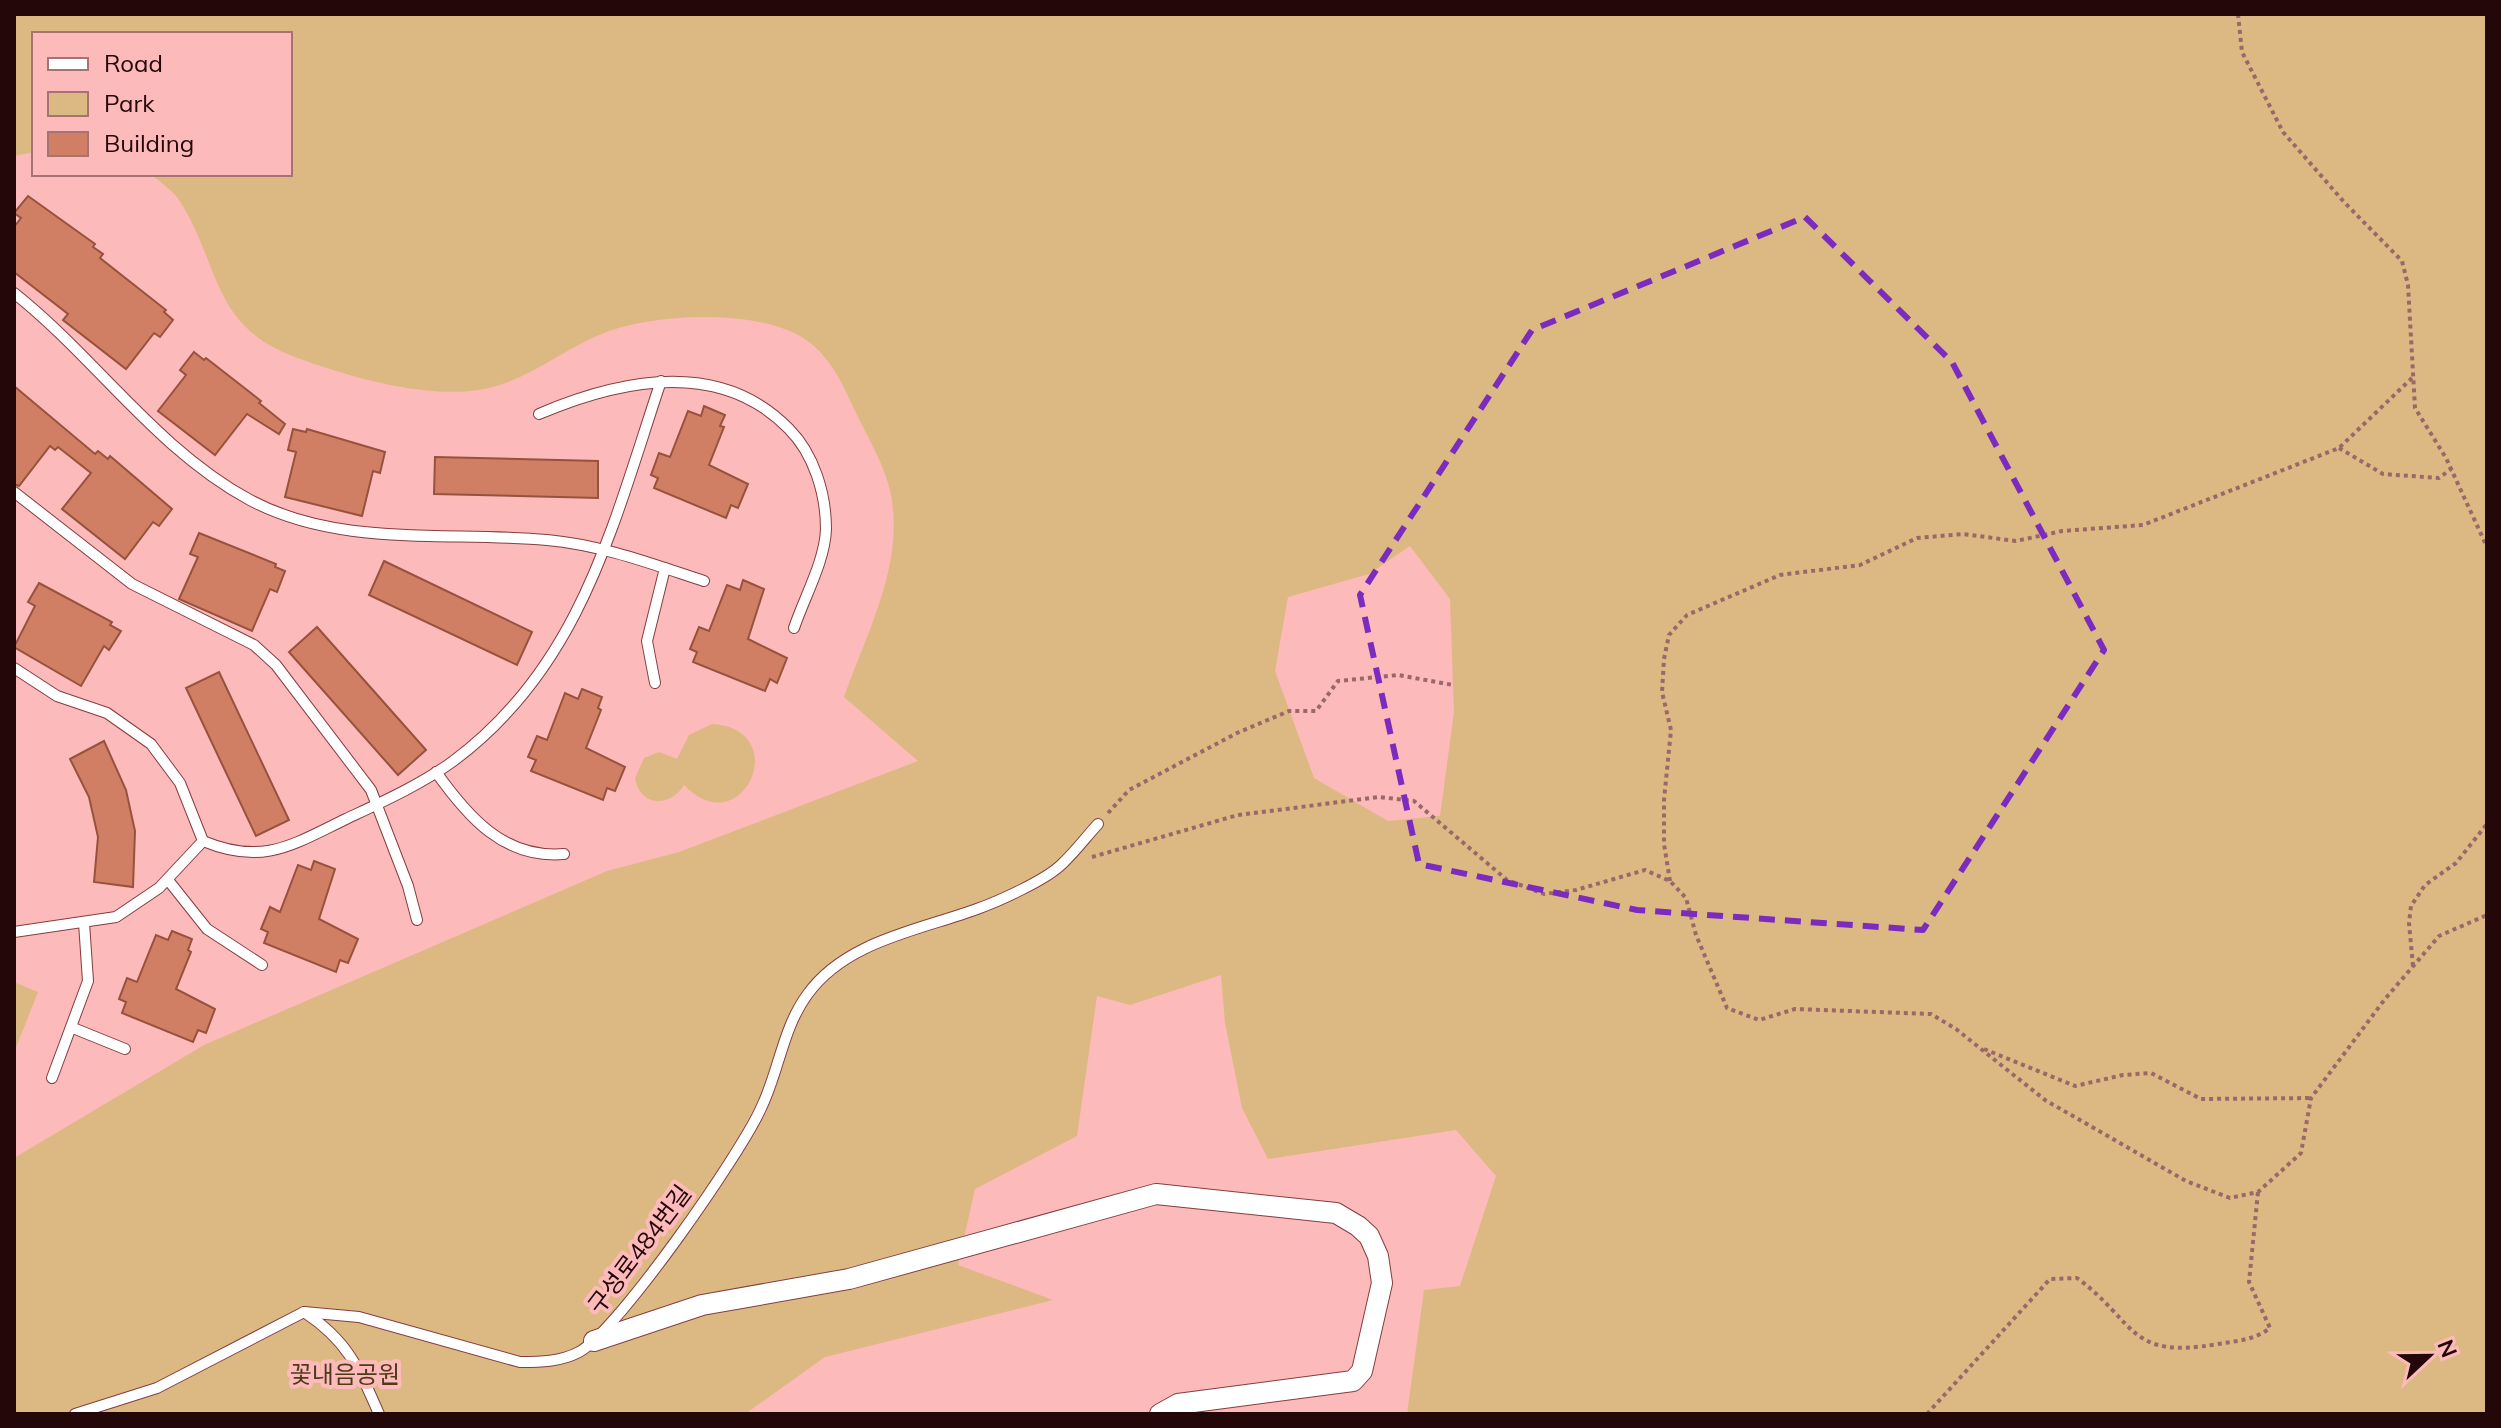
<svg xmlns="http://www.w3.org/2000/svg" width="2501" height="1428" font-family="Mulish,'Noto Sans KR',sans-serif">
	<rect width="100%" height="100%" fill="#fdbaba"/>
	<g fill="#dcb982" fill-rule="evenodd">
		<path d="M14 14H2487V1414H1407L1424 1290 1460 1286 1496 1176 1456 1130 1268 1159 1242 1108 1225 1023 1221 975 1130 1005 1097 996 1077 1136 975 1189 958 1265 1053 1300 825 1357 745 1414H14V1158L204 1045 607 871 679 852 918 761 844 697C868 629 909 556 888 483 881 459 866 434 855 411 844 387 834 364 814 346 772 307 655 312 604 333 563 349 529 380 484 389 429 400 348 377 295 357 212 326 221 268 181 203 175 192 161 183 151 174H290V34H34V152L14 156ZM1410 546 1450 599 1454 712 1440 816 1388 821 1314 778 1275 671 1288 597 1369 574Z"/>
		<path d="M712 724C795 729 742 846 684 785 670 808 640 807 635 778L644 758 659 752 677 759 689 735Z"/>
		<polygon points="14,982 38,992 15,1050 14,1049"/>
	</g>
	<g fill="#d07f65" stroke="#97523d" stroke-width="2">
		<polygon points="28,196 95,244 93,247 103,254 100,258 166,310 164,312 173,320 160,337 154,333 126,369 63,320 68,314 14,272 14,227 21,218 14,213"/>
		<polygon points="194,352 204,360 206,358 261,401 259,403 285,424 279,434 247,414 215,455 158,411 186,375 180,370"/>
		<polygon points="14,386 95,454 98,451 108,459 110,456 172,509 159,526 153,522 125,559 62,509 91,473 58,447 55,450 50,446 19,486 14,484"/>
		<polygon points="704,406 725,415 720,426 724,427 709,465 748,484 738,508 731,505 726,518 654,488 658,478 651,475 659,453 670,457 688,411 701,416"/>
		<polygon points="293,429 306,432 307,429 385,452 380,473 373,471 362,516 285,497 296,452 288,450"/>
		<polygon points="435,457 598,461 598,498 434,494"/>
		<polygon points="199,533 276,564 275,567 285,571 277,592 270,589 252,631 179,599 198,557 190,554"/>
		<polygon points="384,561 532,632 517,665 369,595"/>
		<polygon points="743,580 764,589 748,639 787,658 777,683 770,679 765,691 693,662 697,652 690,649 699,627 709,631 727,585 740,590"/>
		<polygon points="39,583 112,622 110,625 121,631 109,650 104,646 81,686 14,647 35,606 28,602"/>
		<polygon points="317,627 426,750 398,775 289,652"/>
		<polygon points="219,672 289,820 256,836 186,688"/>
		<polygon points="582,689 602,697 598,708 601,710 586,748 625,767 615,791 607,788 603,800 531,771 536,760 528,757 537,736 547,740 565,693 578,699"/>
		<polygon points="104,741 126,790 135,831 133,887 94,882 98,837 89,797 70,759"/>
		<polygon points="314,861 335,869 319,919 358,939 348,963 340,960 336,972 264,943 268,932 261,929 270,907 280,912 298,865 311,870"/>
		<polygon points="172,931 192,939 188,950 191,952 176,989 215,1009 206,1033 198,1030 193,1042 122,1013 126,1002 119,999 127,978 137,982 156,935 168,940"/>
	</g>
	<g fill="none" stroke-linecap="round" stroke-linejoin="round">
		<g stroke="#843d41" stroke-width="12">
			<g id="lane">
				<path d="M14 293C96 358 156 449 250 500 340 548 448 531 547 540 602 545 652 564 704 581"/>
				<path d="M539 414C621 379 720 358 789 429 814 454 826 494 826 529 825 561 804 598 794 628"/>
				<polyline points="14,492 132,584 254,645 276,665 371,790 408,886 417,920"/>
				<polyline points="14,668 57,696 107,713 151,744 180,783 203,841 159,888 116,917 14,932"/>
				<polyline points="655,683 647,641 665,568"/>
				<path d="M436 772C468 817 504 859 564 854"/>
				<path d="M203 841C263 866 292 845 346 819 382 802 420 785 452 762 581 667 613 524 661 381"/>
				<polyline points="168,880 207,929 262,965"/>
				<polyline points="73,1028 125,1049"/>
				<polyline points="52,1078 88,981 84,923"/>
				<path d="M304 1312C347 1340 359 1368 379 1414"/>
				<path d="M75 1414 157 1388 304 1312 359 1317 520 1362C540 1362 560 1362 579 1352 617 1332 743 1151 762 1106 779 1070 783 1028 807 995 845 941 920 930 977 909 999 901 1046 880 1062 864 1075 852 1086 837 1098 824"/>
			</g>
		</g>
		<g stroke="#843d41" stroke-width="22">
			<polyline id="street" points="594,1341 702,1305 849,1279 1156,1194 1336,1213 1358,1226 1369,1236 1378,1256 1382,1283 1362,1371 1353,1381 1178,1404 1160,1414"/>
		</g>
		<g stroke="#9a6869" stroke-width="4" stroke-dasharray="4 4" stroke-linecap="butt">
			<polyline points="2238,14 2242,52 2283,132 2344,202 2402,261 2408,285 2415,408 2446,458 2487,547"/>
			<polyline points="2339,448 2383,474 2439,478 2451,469"/>
			<polyline points="1108,813 1129,790 1237,733 1289,711 1316,711 1338,681 1398,675 1453,685"/>
			<polyline points="1092,857 1238,815 1379,797 1414,801 1507,880 1544,894 1576,890 1645,870 1670,881 1686,898 1696,935 1727,1008 1759,1020 1795,1009 1931,1014 1956,1029 2045,1100 2186,1181 2230,1198 2258,1192 2301,1153 2311,1098 2385,999 2439,936 2487,915"/>
			<polyline points="1670,881 1664,844 1664,800 1671,730 1662,692 1664,659 1669,635 1687,615 1780,575 1860,565 1917,538 1963,534 2016,541 2062,531 2143,525 2339,448 2412,378"/>
			<polyline points="2413,966 2409,923 2411,906 2425,885 2456,863 2487,824"/>
			<polyline points="1984,1049 2075,1086 2123,1075 2151,1073 2201,1099 2311,1098"/>
			<path d="M1927 1414 2050 1279 2077 1278C2137 1322 2127 1360 2218 1344 2236 1341 2255 1340 2270 1328L2249 1282 2258 1192"/>
		</g>
		<use href="#lane" stroke="#fff" stroke-width="10"/>
		<use href="#street" stroke="#fff" stroke-width="20"/>
	</g>
	<path fill="none" stroke="#7b2cbf" stroke-width="6" stroke-dasharray="16 10" stroke-linejoin="round" d="M1805 217 1952 362 2104 650 1923 930 1637 910 1419 864 1360 595 1532 330Z"/>
	<g text-anchor="middle" dominant-baseline="central" stroke-width="8" stroke-linejoin="round" paint-order="stroke">
		<g font-size="24" fill="#230709" stroke="#fdbaba">
			<text transform="translate(639 1249) rotate(-53)">구성로484번길</text>
		</g>
		<g font-size="24" fill="#4e3a19" stroke="#fdbaba">
			<text x="345" y="1374">꽃내음공원</text>
		</g>
	</g>
	<rect width="2501" height="1428" fill="none" stroke="#230709" stroke-width="32"/>
	<rect x="32" y="32" width="260" height="144" fill="#fdbaba" stroke="#a67273" stroke-width="2"/>
	<rect x="48" y="58" width="40" height="12" fill="#ffffff" stroke="#a67273" stroke-width="2"/>
	<text x="104" y="72" font-size="24" fill="#230709">Road</text>
	<rect x="48" y="92" width="40" height="24" fill="#dcb982" stroke="#a67273" stroke-width="2"/>
	<text x="104" y="112" font-size="24" fill="#230709">Park</text>
	<rect x="48" y="132" width="40" height="24" fill="#d07f65" stroke="#a67273" stroke-width="2"/>
	<text x="104" y="152" font-size="24" fill="#230709">Building</text>
	<g transform="translate(2429 1356) rotate(68)" stroke="#fdbaba" stroke-width="6" paint-order="stroke">
	<path d="M0-6L14 30L0 20L-14 30Z" fill="#230709"/>
	<text y="-12" font-size="22" font-weight="bold" text-anchor="middle" fill="#230709">N</text>
	</g>
</svg>
